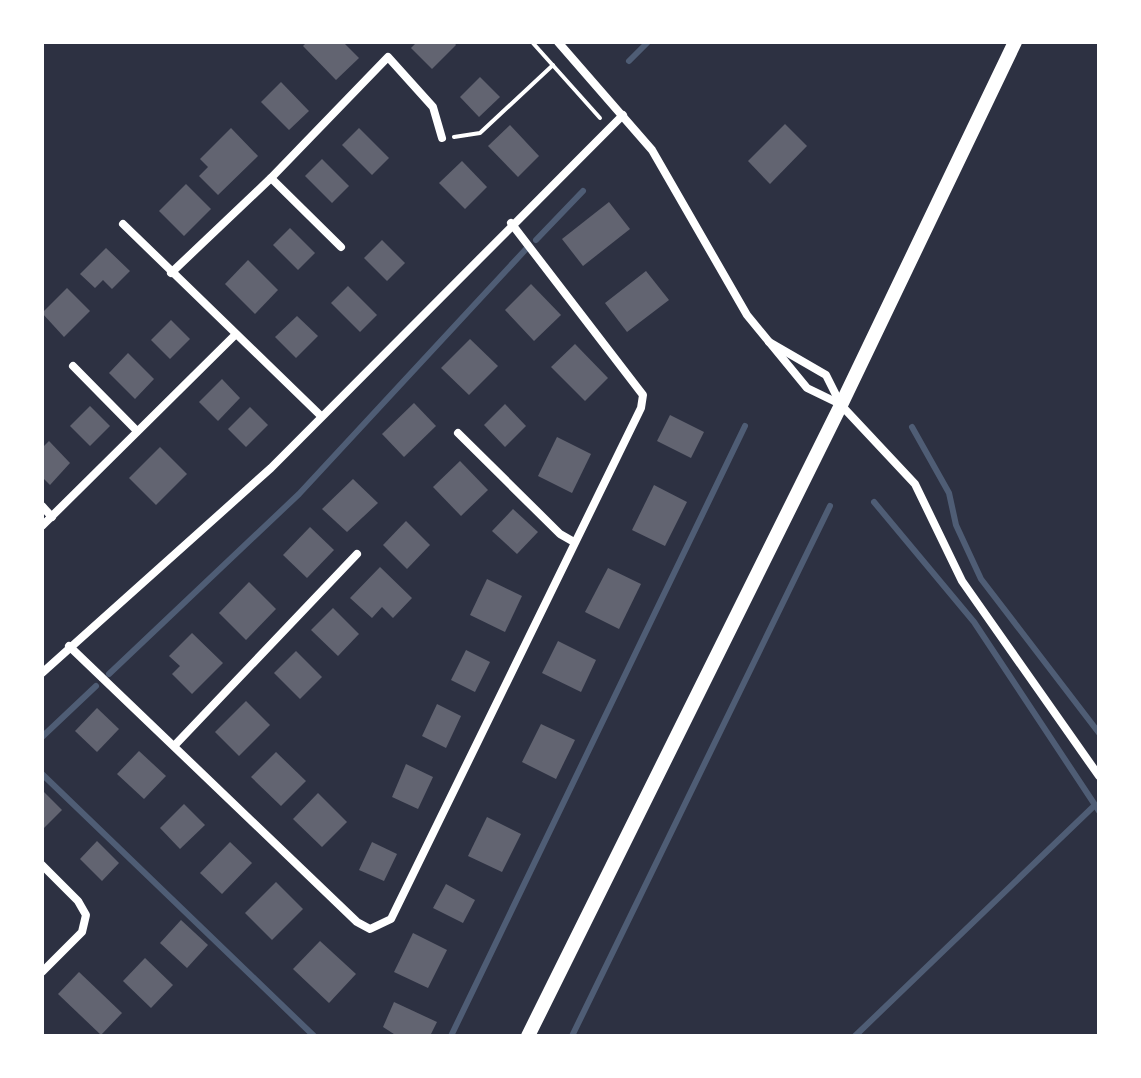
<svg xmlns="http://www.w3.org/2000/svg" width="1141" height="1078" font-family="'Space Grotesk',sans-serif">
	<rect width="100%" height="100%" fill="#2d3142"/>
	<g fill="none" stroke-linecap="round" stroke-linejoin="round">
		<g stroke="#4f5d75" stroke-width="6">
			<polyline points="629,61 648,42"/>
			<polyline points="536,240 583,191"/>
			<polyline points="912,427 949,493 956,525 981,579 1099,733"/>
			<polyline points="874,502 974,622 1099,811"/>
			<polyline points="109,674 299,494 527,248"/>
			<polyline points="42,737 96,686"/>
			<polyline points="42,774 314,1036"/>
			<polyline points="451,1036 745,426"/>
			<polyline points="572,1036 830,506"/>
			<polyline points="855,1036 1095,805"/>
		</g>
	</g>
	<g fill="#626471">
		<polygon points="307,42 343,42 359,58 336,80 303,46"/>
		<polygon points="417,42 454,42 456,45 432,69 411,48"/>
		<polygon points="480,77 500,97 479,117 460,97"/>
		<polygon points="281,82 309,111 289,130 261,102"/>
		<polygon points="785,124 807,146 770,184 748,161"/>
		<polygon points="510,125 539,156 518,177 488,146"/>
		<polygon points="231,128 258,156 218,195 199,176 208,167 200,159"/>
		<polygon points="359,128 389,158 372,175 342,145"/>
		<polygon points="322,159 349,186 332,203 305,176"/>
		<polygon points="462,161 487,187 465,209 439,183"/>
		<polygon points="186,184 211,209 184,236 159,211"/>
		<polygon points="609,202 630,229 583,266 562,239"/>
		<polygon points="290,228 315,253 298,270 273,245"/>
		<polygon points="382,240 405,263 387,281 364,258"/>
		<polygon points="106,248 130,271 112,289 103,280 95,288 80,274"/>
		<polygon points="248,260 278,290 255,314 225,284"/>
		<polygon points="646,271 669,300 627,332 605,303"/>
		<polygon points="531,284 561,315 534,341 505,310"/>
		<polygon points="348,286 377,315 360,332 331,303"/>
		<polygon points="67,288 90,311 64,337 42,313"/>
		<polygon points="297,316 318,336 296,358 275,337"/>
		<polygon points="171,320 190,339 170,359 151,340"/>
		<polygon points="470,339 498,366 469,395 441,368"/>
		<polygon points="575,344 608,378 585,401 551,367"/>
		<polygon points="128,353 154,379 135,399 109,373"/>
		<polygon points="222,379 240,398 218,421 199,402"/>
		<polygon points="414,403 436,426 404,457 382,434"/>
		<polygon points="505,404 526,426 505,447 484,425"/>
		<polygon points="90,406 110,426 90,446 70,426"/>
		<polygon points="250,407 268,425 246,447 228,429"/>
		<polygon points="670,415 704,432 691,458 657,441"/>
		<polygon points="557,437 591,454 572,493 538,476"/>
		<polygon points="49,441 70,463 50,485 42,477 42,448"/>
		<polygon points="160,447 187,474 156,505 129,478"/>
		<polygon points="460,461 488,490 461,516 433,487"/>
		<polygon points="353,479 378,503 347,532 322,509"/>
		<polygon points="654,485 687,502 665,546 632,530"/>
		<polygon points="513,509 538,532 517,554 492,531"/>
		<polygon points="406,521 430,545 407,569 383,545"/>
		<polygon points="310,527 334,550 307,578 283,555"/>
		<polygon points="380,567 412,598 393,618 382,607 372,618 350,598"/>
		<polygon points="608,568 641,584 619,629 585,612"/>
		<polygon points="487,579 522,596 505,632 470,615"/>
		<polygon points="249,582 276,609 246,640 219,613"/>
		<polygon points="333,608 359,634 338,656 311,630"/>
		<polygon points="192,633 223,663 192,694 172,674 180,666 169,656"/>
		<polygon points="558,641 596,660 581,692 542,673"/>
		<polygon points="466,650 490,662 475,692 451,680"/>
		<polygon points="296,651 322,677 300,699 274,673"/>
		<polygon points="246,701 270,725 239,756 215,732"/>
		<polygon points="437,704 461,716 446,748 422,736"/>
		<polygon points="97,708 119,729 97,752 75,731"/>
		<polygon points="541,724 575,740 556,779 522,762"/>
		<polygon points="139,751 166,776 144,799 117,774"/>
		<polygon points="276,752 306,781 281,806 251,777"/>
		<polygon points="406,764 433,777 418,809 392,797"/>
		<polygon points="42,790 62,810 42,830"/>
		<polygon points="318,793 347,822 322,847 293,819"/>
		<polygon points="184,804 205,825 180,849 160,828"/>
		<polygon points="487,817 521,834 502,872 468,856"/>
		<polygon points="97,841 119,863 102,881 80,859"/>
		<polygon points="230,842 252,863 222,894 200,873"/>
		<polygon points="372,842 397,854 384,881 359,870"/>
		<polygon points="276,882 303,909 272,940 245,913"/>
		<polygon points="446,884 475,900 463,923 433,908"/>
		<polygon points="181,920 208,945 187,968 160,943"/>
		<polygon points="413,933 447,950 428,988 394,972"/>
		<polygon points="320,941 356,974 329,1003 293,969"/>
		<polygon points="145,958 173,985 151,1008 123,981"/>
		<polygon points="79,972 122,1013 101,1035 58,994"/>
		<polygon points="394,1002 437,1022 430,1036 397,1036 383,1027"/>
	</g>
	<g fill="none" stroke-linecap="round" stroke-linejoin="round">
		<g stroke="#fff" stroke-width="4">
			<polyline points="532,42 600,118"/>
			<polyline points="454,137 480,133 553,65"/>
		</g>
		<g stroke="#fff" stroke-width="8">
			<polyline points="558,42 652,150 747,315 807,388 840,404"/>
			<polyline points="271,178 341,247"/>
			<polyline points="123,224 321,416"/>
			<polyline points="171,273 271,178 388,57 433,107 442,138"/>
			<polyline points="769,342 826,375 841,405 915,484 962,581 1099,776"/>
			<polyline points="73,366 137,431"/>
			<polyline points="458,433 560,534 574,542"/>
			<polyline points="42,506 52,517"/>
			<polyline points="42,526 234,336"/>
			<polyline points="69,646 357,922 370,929 391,919 641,408 643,395 511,223"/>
			<polyline points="42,673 271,468 623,115"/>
			<polyline points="175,745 357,554"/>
			<polyline points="42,865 78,901 86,915 82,932 42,972"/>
		</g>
		<polyline stroke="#fff" stroke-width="14" points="528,1036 841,405 1015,42"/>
	</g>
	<rect width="1141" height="1078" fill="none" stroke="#ffffff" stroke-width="88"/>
</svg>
